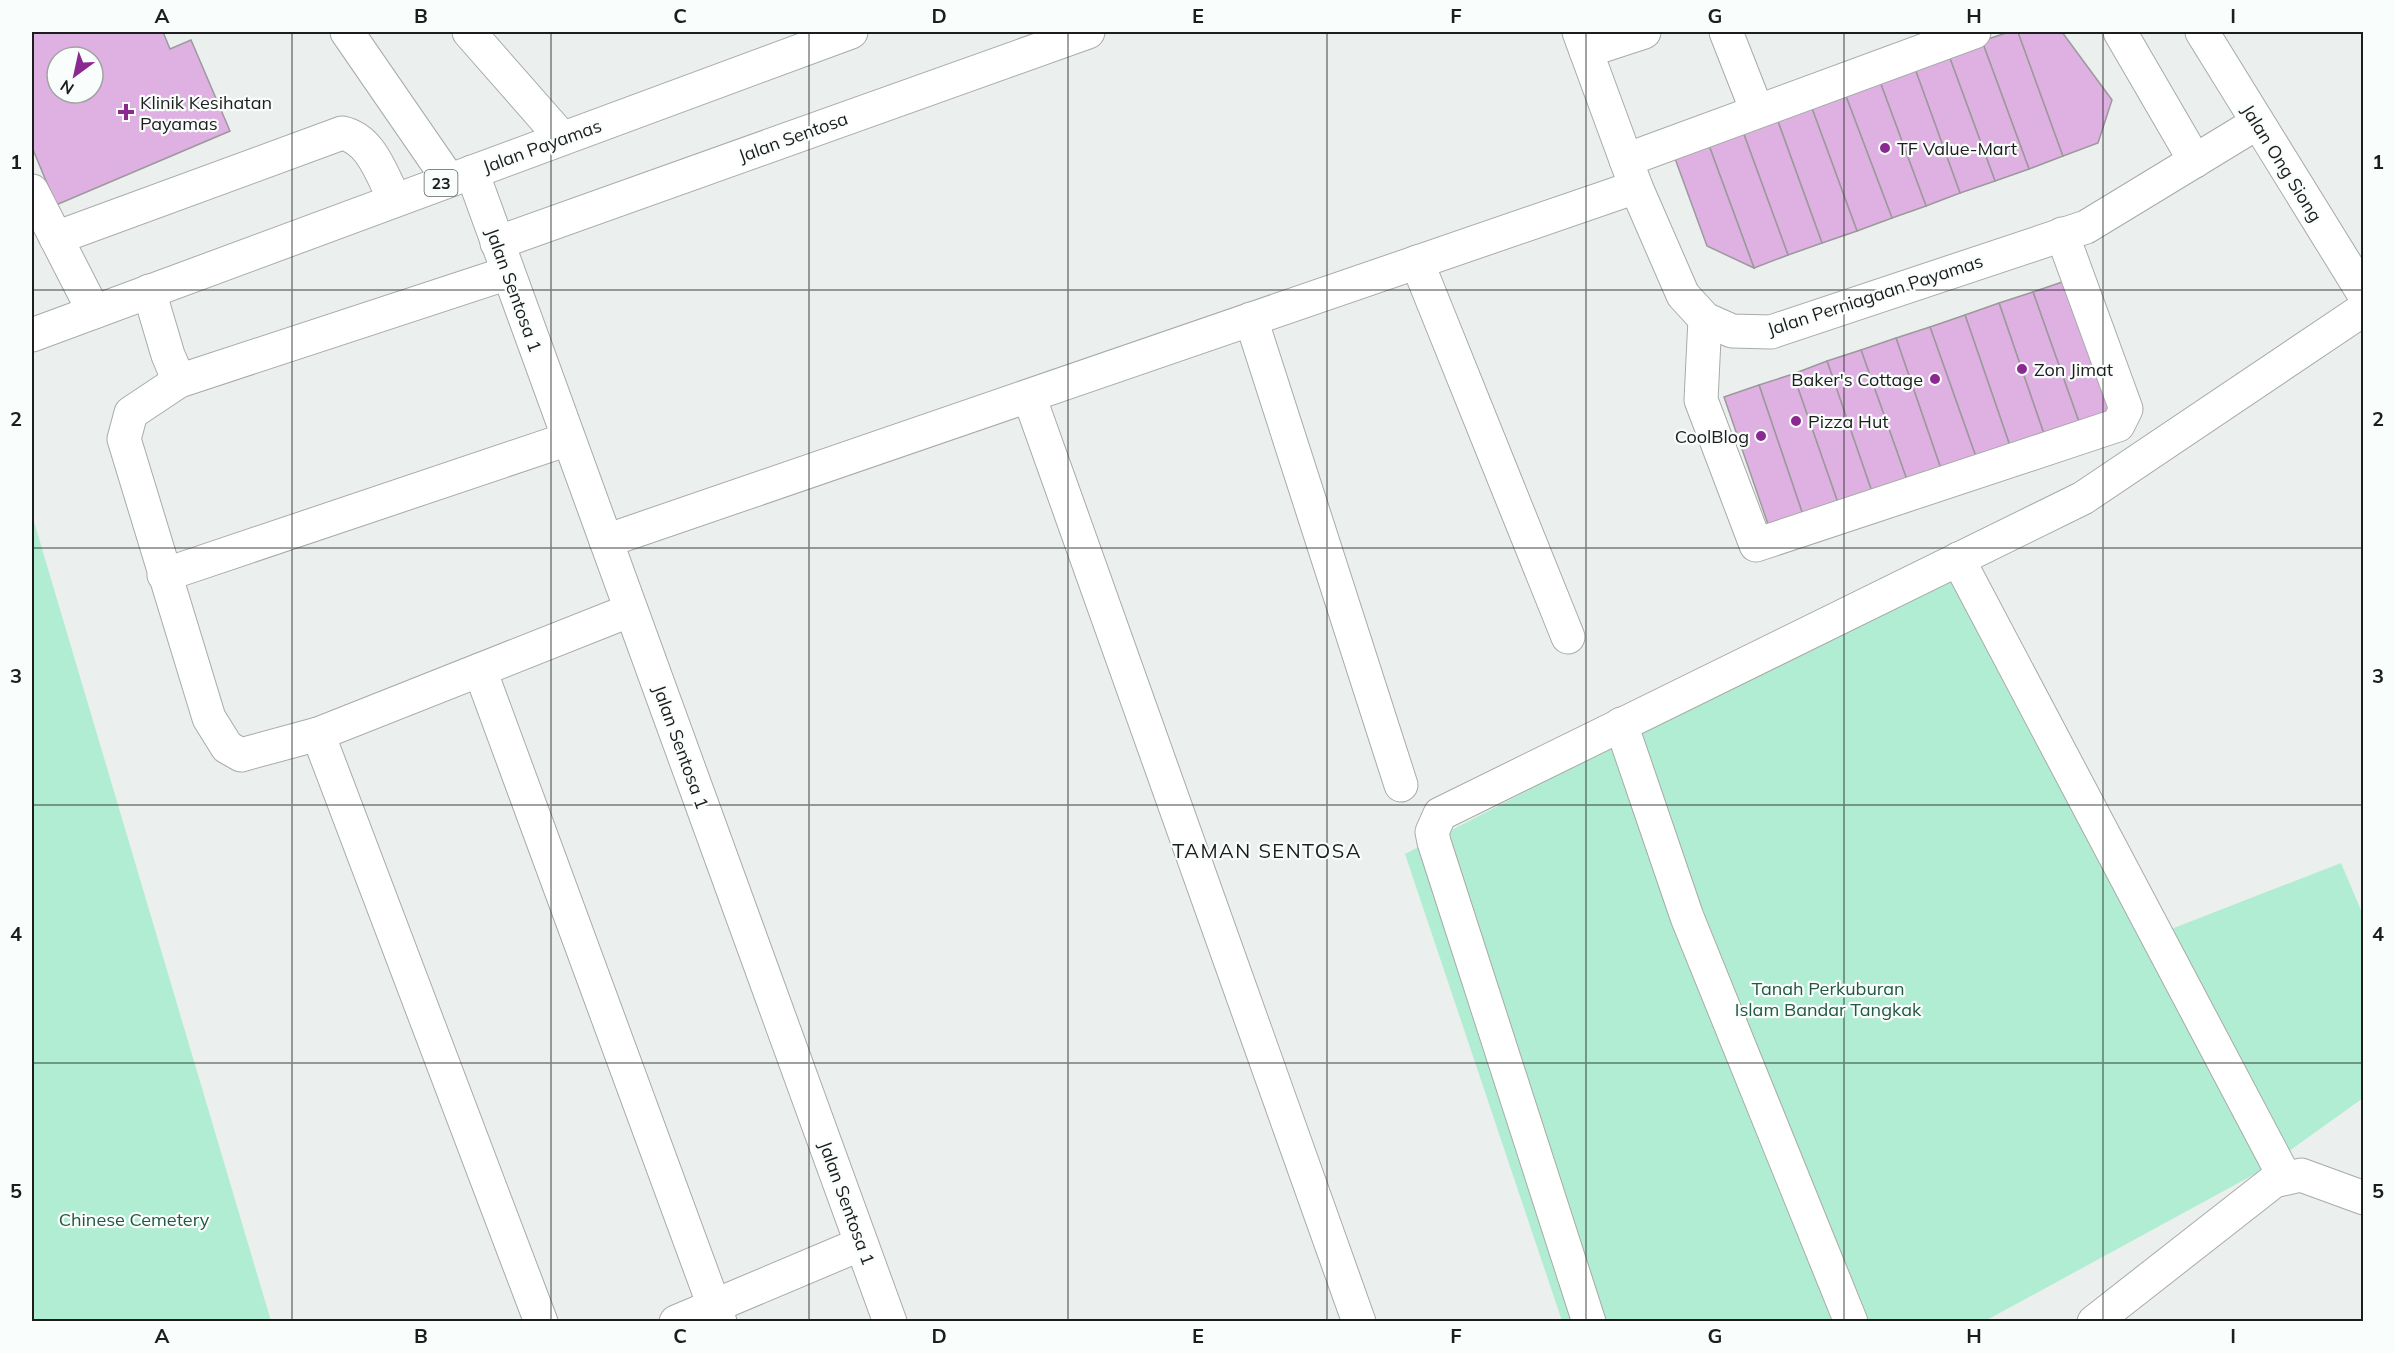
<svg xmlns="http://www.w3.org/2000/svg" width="2395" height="1353" font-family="Mulish,sans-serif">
	<rect width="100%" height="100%" fill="#ebefed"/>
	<g fill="#b1edd2">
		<polygon points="32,515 271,1321 32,1321"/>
		<polygon points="1968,563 2161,933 2341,863 2363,915 2363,1098 2264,1169 1985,1321 1562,1321 1405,854"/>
	</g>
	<g fill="#dfb1e2" stroke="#9c999c" stroke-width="1.5" fill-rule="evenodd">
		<path d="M32 32H163L170 49 191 40 230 131 56 205 32 147ZM57 57H93V93H57Z"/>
		<polygon points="2009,32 2018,32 2063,156 2029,169 1982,41"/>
		<polygon points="2018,32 2062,32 2112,100 2098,143 2063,156"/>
		<polygon points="1982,41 2029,169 1995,181 1948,53"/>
		<polygon points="1948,53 1995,181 1960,193 1914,66"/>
		<polygon points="1914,66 1960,193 1926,206 1879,79"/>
		<polygon points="1879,79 1926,206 1892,218 1844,91"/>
		<polygon points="1844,91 1892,218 1857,231 1810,103"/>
		<polygon points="1810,103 1857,231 1822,243 1776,116"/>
		<polygon points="1776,116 1822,243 1788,255 1742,129"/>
		<polygon points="1742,129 1788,255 1754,268 1707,140"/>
		<polygon points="1707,140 1754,268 1707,246 1673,153"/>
		<polygon points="2068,280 2113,411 2079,422 2033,292"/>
		<polygon points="2033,292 2079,422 2044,434 1999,303"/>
		<polygon points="1999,303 2044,434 2010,446 1965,315"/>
		<polygon points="1965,315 2010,446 1976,457 1930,327"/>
		<polygon points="1930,327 1976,457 1941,469 1896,338"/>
		<polygon points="1896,338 1941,469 1907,480 1861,350"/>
		<polygon points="1861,350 1907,480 1872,492 1827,361"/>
		<polygon points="1827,361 1872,492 1838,503 1793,374"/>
		<polygon points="1793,374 1838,503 1803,515 1759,385"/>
		<polygon points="1759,385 1803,515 1769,527 1724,397"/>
	</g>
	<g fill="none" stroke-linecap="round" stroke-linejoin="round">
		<g stroke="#a7aba9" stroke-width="35">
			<g id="minor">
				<polyline points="347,32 449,180"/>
				<polyline points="469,32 562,138"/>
				<polyline points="1579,32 1636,187 1683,295 1705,319 1732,331 1771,332 2086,227 2257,123"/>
				<polyline points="1726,32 1757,111"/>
				<polyline points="2120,32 2195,161"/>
				<polyline points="2202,32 2364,294"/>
				<polyline points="1586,51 1644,32"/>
				<polyline points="1626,160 1974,32"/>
				<polyline points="472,172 890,1322"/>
				<polyline points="32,191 94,312"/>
				<path d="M56 238 342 133C372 139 382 176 395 200"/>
				<polyline points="497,243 1088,32"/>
				<polyline points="1417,262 1568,637"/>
				<polyline points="149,291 168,355 179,381 508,273"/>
				<polyline points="1251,319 1401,785"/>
				<polyline points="1705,319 1701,400 1756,545 2118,425 2126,409 2062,234"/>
				<polyline points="179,381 131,413 124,439 209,718 227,747 241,755 318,734 631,610"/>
				<polyline points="1029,396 1359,1322"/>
				<polyline points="606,541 1636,187"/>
				<polyline points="1958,559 2285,1178"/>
				<polyline points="164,575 568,439"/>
				<polyline points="480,670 720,1322"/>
				<polyline points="1621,724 1687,917 1851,1322"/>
				<polyline points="318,734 541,1322"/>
				<polyline points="676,1322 861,1244"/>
				<polyline points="1589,1322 1434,842 1432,832 1440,814 2083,498 2364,309"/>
				<polyline points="2094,1322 2274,1181 2301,1175 2364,1198"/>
			</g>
		</g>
		<g stroke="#a7aba9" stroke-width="35">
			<polyline id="highway" points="32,335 851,32"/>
		</g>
		<use href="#minor" stroke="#fff" stroke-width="33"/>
		<use href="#highway" stroke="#fff" stroke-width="33"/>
	</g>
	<path fill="none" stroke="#1c1d1d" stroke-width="1.5" stroke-opacity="0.55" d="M292 32V1322M551 32V1322M809 32V1322M1068 32V1322M1327 32V1322M1586 32V1322M1844 32V1322M2103 32V1322M32 290H2364M32 548H2364M32 805H2364M32 1063H2364"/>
	<g fill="#8a2992" stroke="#f9fdfb" stroke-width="2">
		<path d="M123 103h6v6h6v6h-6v6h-6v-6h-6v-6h6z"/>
		<circle cx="1885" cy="148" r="6"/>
		<circle cx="2022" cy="369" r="6"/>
		<circle cx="1935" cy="379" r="6"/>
		<circle cx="1796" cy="421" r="6"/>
		<circle cx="1761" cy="436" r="6"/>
	</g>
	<g text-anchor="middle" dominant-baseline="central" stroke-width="4.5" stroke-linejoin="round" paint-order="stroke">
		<rect fill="#f9fdfb" stroke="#5e6060" stroke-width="1.5" x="424.5" y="170" width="33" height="26" rx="4.5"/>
		<g font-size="16" font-weight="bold" fill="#1c1d1d">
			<text x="441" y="183">23</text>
		</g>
		<g font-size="18" fill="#1c1d1d" stroke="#f9fdfb" text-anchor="start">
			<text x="140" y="102">Klinik Kesihatan<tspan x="140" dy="21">Payamas</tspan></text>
			<text x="1897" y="148">TF Value-Mart</text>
			<text x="2034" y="369">Zon Jimat</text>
			<text x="1923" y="379" text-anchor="end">Baker's Cottage</text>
			<text x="1808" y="421">Pizza Hut</text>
			<text x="1749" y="436" text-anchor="end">CoolBlog</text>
		</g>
		<g font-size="18" fill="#1c1d1d" stroke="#f9fdfb">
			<text transform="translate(793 137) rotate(-20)">Jalan Sentosa</text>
			<text transform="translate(542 146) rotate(-20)">Jalan Payamas</text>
			<text transform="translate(2282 163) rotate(58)">Jalan Ong Siong</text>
			<text transform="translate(514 290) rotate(70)">Jalan Sentosa 1</text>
			<text transform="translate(1875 295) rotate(-18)">Jalan Perniagaan Payamas</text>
			<text transform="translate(681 747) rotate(70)">Jalan Sentosa 1</text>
			<text transform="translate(847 1203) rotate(70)">Jalan Sentosa 1</text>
		</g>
		<g font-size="18" fill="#215843" stroke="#f9fdfb">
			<text x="1828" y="988">Tanah Perkuburan<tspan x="1828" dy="21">Islam Bandar Tangkak</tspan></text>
			<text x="134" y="1219">Chinese Cemetery</text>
		</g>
		<g font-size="20" letter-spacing="1.5" fill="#1c1d1d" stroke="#f9fdfb">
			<text x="1267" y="850">TAMAN SENTOSA</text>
		</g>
	</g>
	<rect width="2395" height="1353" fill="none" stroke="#f9fdfb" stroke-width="66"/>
	<g transform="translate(75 75) rotate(213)"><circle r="28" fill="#f9fdfb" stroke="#a1a3a2" stroke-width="1.5"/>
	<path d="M0-4.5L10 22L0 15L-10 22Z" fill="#8a2992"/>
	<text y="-9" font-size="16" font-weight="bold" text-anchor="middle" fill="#1c1d1d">N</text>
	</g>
	<rect x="33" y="33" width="2329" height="1287" fill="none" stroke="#1c1d1d" stroke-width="2"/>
	<g font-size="20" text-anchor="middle" font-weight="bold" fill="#1c1d1d">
		<text x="162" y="23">A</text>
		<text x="421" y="23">B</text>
		<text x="680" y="23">C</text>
		<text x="939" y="23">D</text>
		<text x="1198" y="23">E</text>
		<text x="1456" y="23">F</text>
		<text x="1715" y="23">G</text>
		<text x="1974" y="23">H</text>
		<text x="2233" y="23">I</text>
		<text x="16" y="169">1</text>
		<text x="2378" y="169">1</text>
		<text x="16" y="426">2</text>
		<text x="2378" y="426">2</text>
		<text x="16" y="683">3</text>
		<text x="2378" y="683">3</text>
		<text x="16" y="941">4</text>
		<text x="2378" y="941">4</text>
		<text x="16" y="1198">5</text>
		<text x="2378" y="1198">5</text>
		<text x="162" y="1343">A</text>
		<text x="421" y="1343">B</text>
		<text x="680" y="1343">C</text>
		<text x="939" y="1343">D</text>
		<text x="1198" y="1343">E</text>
		<text x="1456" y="1343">F</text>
		<text x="1715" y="1343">G</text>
		<text x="1974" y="1343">H</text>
		<text x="2233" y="1343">I</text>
	</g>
</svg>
